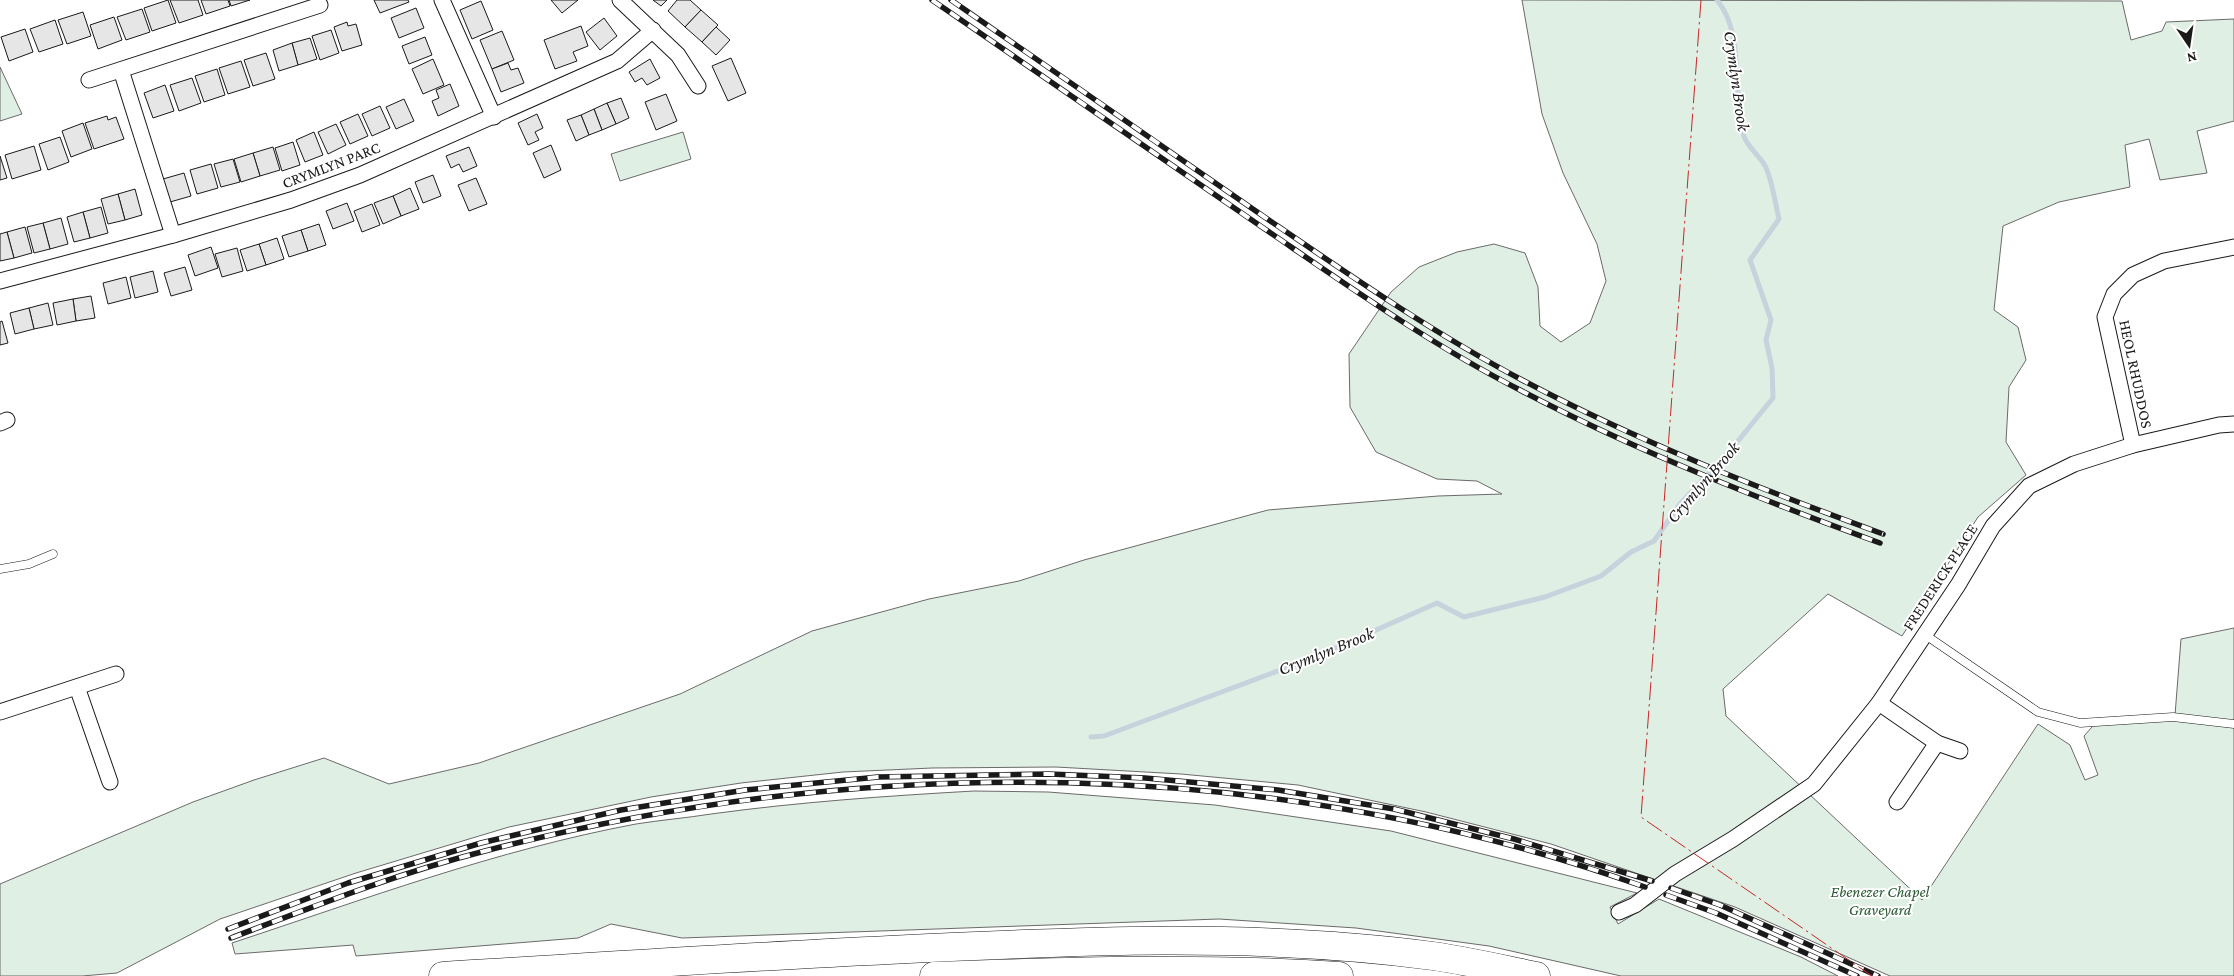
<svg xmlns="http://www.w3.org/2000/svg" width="2234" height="976" font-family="'Crimson Pro',serif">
	<rect width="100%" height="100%" fill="#fff"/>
	<g fill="#e0efe3" stroke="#6a6a6a">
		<polygon points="1522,0 2122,1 2131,40 2162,31 2166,22 2234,19 2234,121 2197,131 2207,173 2160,180 2149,139 2125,145 2130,187 2059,202 2003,226 1994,310 2018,327 2026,360 2009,387 2006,442 2026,475 1978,517 1902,636 1828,594 1723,689 1726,716 1922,900 2038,724 2070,745 2085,780 2098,775 2084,736 2100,718 2175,715 2181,639 2234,628 2234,976 1890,976 1735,907 1551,844 1426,812 1298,785 1181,774 1056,767 932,768 843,772 741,783 651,797 509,827 356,873 220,919 117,973 82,976 0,976 0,884 193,802 254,780 324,758 389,784 479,763 680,694 812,631 929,599 1019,581 1084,560 1268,510 1438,496 1502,494 1477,481 1437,479 1376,452 1350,407 1349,354 1391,292 1419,267 1457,252 1494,244 1525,253 1538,287 1540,326 1561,342 1590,323 1606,281 1597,244 1563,173 1542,114"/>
		<polygon points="0,67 22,114 0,121"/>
		<polygon points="683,132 691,159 620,181 611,154"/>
		<path d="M974 791 1048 792 1215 805 1391 831 1637 893 1610 907 1618 924 1659 899 1801 957 1838 976H1621L1489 946 1356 928 1219 919 682 938 611 924 578 938 356 956 353 945 235 954 232 943C365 899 497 850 636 824 661 820 686 818 711 814 799 802 886 796 974 791Z"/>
	</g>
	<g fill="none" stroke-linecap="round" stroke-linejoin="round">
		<path stroke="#c6d2dc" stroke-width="5" d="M1091 737 1104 736 1315 657 1437 603 1464 617 1545 597 1601 576 1631 552 1654 541 1680 504 1729 452 1773 398 1772 368 1766 340 1771 320 1750 260 1779 219C1775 203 1772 177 1764 164 1758 155 1747 146 1744 136 1731 95 1746 35 1717 0"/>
	</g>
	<g fill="#e6e6e6" stroke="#1a1a1a">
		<polygon points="168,0 176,23 152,31 144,8"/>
		<polygon points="170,0 198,0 203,15 179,23"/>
		<polygon points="201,0 228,0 230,6 206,14"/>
		<polygon points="229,0 250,0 231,6"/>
		<polygon points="374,0 408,0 409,2 380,13"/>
		<polygon points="551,0 578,0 562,13"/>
		<polygon points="653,0 667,0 661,6"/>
		<polygon points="677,0 690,0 701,10 685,27 668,11"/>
		<polygon points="481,1 493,30 472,39 460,10"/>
		<polygon points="416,8 424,28 399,38 391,18"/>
		<polygon points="142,9 150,32 126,40 117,17"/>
		<polygon points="701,10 718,25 702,42 685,27"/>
		<polygon points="83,12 91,36 67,44 58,20"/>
		<polygon points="114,17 122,40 98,49 90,25"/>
		<polygon points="604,18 617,36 600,50 586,32"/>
		<polygon points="55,20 63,44 39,52 30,29"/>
		<polygon points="347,22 348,26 356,24 362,45 342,51 334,27"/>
		<polygon points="581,26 588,46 573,52 577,61 555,69 544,40"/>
		<polygon points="716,27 730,40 716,55 702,42"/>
		<polygon points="25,29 33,52 9,61 1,37"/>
		<polygon points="331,30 339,53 320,60 312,36"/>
		<polygon points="502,31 514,60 492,69 480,40"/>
		<polygon points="425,37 432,55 409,64 402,46"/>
		<polygon points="310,38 317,59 298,65 292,43"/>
		<polygon points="292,43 298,65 279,71 273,50"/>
		<polygon points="266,53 275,79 253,86 244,60"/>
		<polygon points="731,58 746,93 728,101 712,66"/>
		<polygon points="433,59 444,85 423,94 412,69"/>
		<polygon points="650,59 660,78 647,85 642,78 635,82 629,72"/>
		<polygon points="241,61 250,87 228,94 219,68"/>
		<polygon points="508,63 511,70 518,68 524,83 501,92 492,69"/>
		<polygon points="217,69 225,95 204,102 195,76"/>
		<polygon points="192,78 201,103 179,111 170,85"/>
		<polygon points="450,84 459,106 438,116 432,101 439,98 436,90"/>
		<polygon points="165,85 174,111 153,118 144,93"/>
		<polygon points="666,94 677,121 656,130 645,102"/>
		<polygon points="621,98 629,118 616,124 607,103"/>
		<polygon points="404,99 414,121 396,129 386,107"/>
		<polygon points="607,103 616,124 602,130 594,109"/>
		<polygon points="380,106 390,128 372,136 362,114"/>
		<polygon points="594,109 602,130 589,135 581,115"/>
		<polygon points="358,114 368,136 350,144 340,122"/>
		<polygon points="537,114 543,128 535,132 539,140 528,145 518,123"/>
		<polygon points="581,115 589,135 576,141 567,120"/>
		<polygon points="107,116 108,120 116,117 124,139 94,149 85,123"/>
		<polygon points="83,123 92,149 71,157 62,131"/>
		<polygon points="336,124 346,145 328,154 318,132"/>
		<polygon points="314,132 323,155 305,162 296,140"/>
		<polygon points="60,137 69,162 48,170 39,144"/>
		<polygon points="293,142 300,165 282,171 275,148"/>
		<polygon points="551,145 561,170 544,178 533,153"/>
		<polygon points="34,146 41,170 12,179 5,155"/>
		<polygon points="273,147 280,170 260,176 253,153"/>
		<polygon points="469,147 477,166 463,172 459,164 451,168 446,156"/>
		<polygon points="253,153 260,176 241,182 234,159"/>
		<polygon points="0,156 7,178 0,180"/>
		<polygon points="233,159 240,182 221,187 214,164"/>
		<polygon points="211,164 218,188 197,194 190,170"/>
		<polygon points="184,173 191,196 170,202 163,179"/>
		<polygon points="433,175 441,196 423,203 415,182"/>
		<polygon points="476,178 487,204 469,211 458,185"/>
		<polygon points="410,188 419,209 401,216 393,196"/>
		<polygon points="135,189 142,215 125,220 118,194"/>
		<polygon points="118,194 125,220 108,224 101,199"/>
		<polygon points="393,196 401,216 383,224 374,203"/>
		<polygon points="347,203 354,221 333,229 326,211"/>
		<polygon points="372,204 380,225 362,232 354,211"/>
		<polygon points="101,207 108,233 90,238 83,212"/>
		<polygon points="83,212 90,238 74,242 67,217"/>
		<polygon points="61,218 68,244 50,249 43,223"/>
		<polygon points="43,223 50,249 34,253 27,227"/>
		<polygon points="319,224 326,245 308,251 301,230"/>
		<polygon points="25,227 32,253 14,258 7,232"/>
		<polygon points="301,230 308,251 289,257 282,236"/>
		<polygon points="7,232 14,258 0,261 0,234"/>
		<polygon points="277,238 284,259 266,265 259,244"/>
		<polygon points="259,244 266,265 247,271 240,250"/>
		<polygon points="211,247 218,268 195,276 188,255"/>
		<polygon points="237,248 243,271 222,277 215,254"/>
		<polygon points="185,267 192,290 171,296 164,273"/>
		<polygon points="153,271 158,292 135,298 130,277"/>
		<polygon points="126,277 131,298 108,304 103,283"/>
		<polygon points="91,296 95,318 76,321 73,299"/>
		<polygon points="73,299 76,321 57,325 53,303"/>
		<polygon points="48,303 53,325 34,329 29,308"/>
		<polygon points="29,308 34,329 15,334 10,313"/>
		<polygon points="2,321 8,343 0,345 0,322"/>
	</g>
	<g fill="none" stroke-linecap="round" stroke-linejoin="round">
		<g stroke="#1a1a1a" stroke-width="9">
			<g id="lane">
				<polyline points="0,569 29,564 53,554"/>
				<polyline points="1924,634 2038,712 2080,723 2173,717 2234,724"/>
			</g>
		</g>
		<g stroke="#1a1a1a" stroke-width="17">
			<g id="street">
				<polyline points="442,0 494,117"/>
				<polyline points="620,0 678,55 698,86"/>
				<polyline points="121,70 173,235"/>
				<polyline points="89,80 320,5"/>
				<polyline points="0,281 173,235 291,200 360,175 617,61 653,30"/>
				<polyline points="0,423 7,420"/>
				<polyline points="2133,445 2105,317 2114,294 2133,275 2164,261 2234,247"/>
				<polyline points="77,687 110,782"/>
				<polyline points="1879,703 1937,743 1960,751"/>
				<polyline points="0,712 116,674"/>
				<polyline points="1897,802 1937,743"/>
				<polyline points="1619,912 1635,905 1675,874 1733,839 1814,784 1879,703 1958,585 1993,526 2029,486 2074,464 2133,445 2219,425 2234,424"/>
			</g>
		</g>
		<g stroke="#1a1a1a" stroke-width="29">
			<g id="highway">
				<path d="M443 976C592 967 740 957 889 950 1070 941 1253 932 1433 956 1468 961 1502 969 1536 976"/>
				<path d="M934 976C1069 971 1204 967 1339 976"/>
			</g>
		</g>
		<use href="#lane" stroke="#fff" stroke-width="8"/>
		<use href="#street" stroke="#fff" stroke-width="15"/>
		<use href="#highway" stroke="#fff" stroke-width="28"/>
		<g stroke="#1a1a1a" stroke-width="5.5">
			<g id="rail">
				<path d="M932 0C1041 75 1150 150 1259 225 1344 283 1428 343 1520 390 1636 451 1757 498 1880 543"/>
				<path d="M951 0C1055 72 1159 144 1263 216 1348 274 1433 333 1524 381 1639 442 1761 489 1883 534"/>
				<polyline points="1671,888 1720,905 1878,976"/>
				<polyline points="1666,895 1716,913 1857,976"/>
				<polyline points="228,929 348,883 481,843 621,810 745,790 878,777 1049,774 1145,778 1278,790 1394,809 1514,839 1652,881"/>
				<path d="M231 938C315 906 398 873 485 851 864 753 1274 755 1645 887"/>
			</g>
		</g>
		<use href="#rail" stroke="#fff" stroke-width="4" stroke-dasharray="11" stroke-linecap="butt"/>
		<polyline stroke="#c62828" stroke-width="1" stroke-dasharray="18 4 2.5 4" stroke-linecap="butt" points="1701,0 1641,817 1872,976"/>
	</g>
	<g text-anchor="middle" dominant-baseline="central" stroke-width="4" stroke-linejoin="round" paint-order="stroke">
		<g font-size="16" fill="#1a1a1a" stroke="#fff">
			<text transform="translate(331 165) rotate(-21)">CRYMLYN PARC</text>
			<text transform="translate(2136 374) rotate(78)">HEOL RHUDDOS</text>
			<text transform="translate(1940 577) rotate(-57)">FREDERICK PLACE</text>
		</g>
		<g font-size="16" font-style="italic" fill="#2b5a34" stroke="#fff">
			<text x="1880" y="891">Ebenezer Chapel<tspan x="1880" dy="18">Graveyard</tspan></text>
		</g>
		<g font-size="18" font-style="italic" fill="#1a1a1a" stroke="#fff">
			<text transform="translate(1737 81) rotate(82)">Crymlyn Brook</text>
			<text transform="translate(1703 482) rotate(-49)">Crymlyn Brook</text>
			<text transform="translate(1326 651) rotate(-22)">Crymlyn Brook</text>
		</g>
	</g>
	<g transform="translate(2189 45) rotate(167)" stroke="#ffffff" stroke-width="4" paint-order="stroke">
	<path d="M0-4L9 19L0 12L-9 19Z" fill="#1a1a1a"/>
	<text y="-8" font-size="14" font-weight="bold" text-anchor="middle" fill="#1a1a1a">N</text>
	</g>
</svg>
